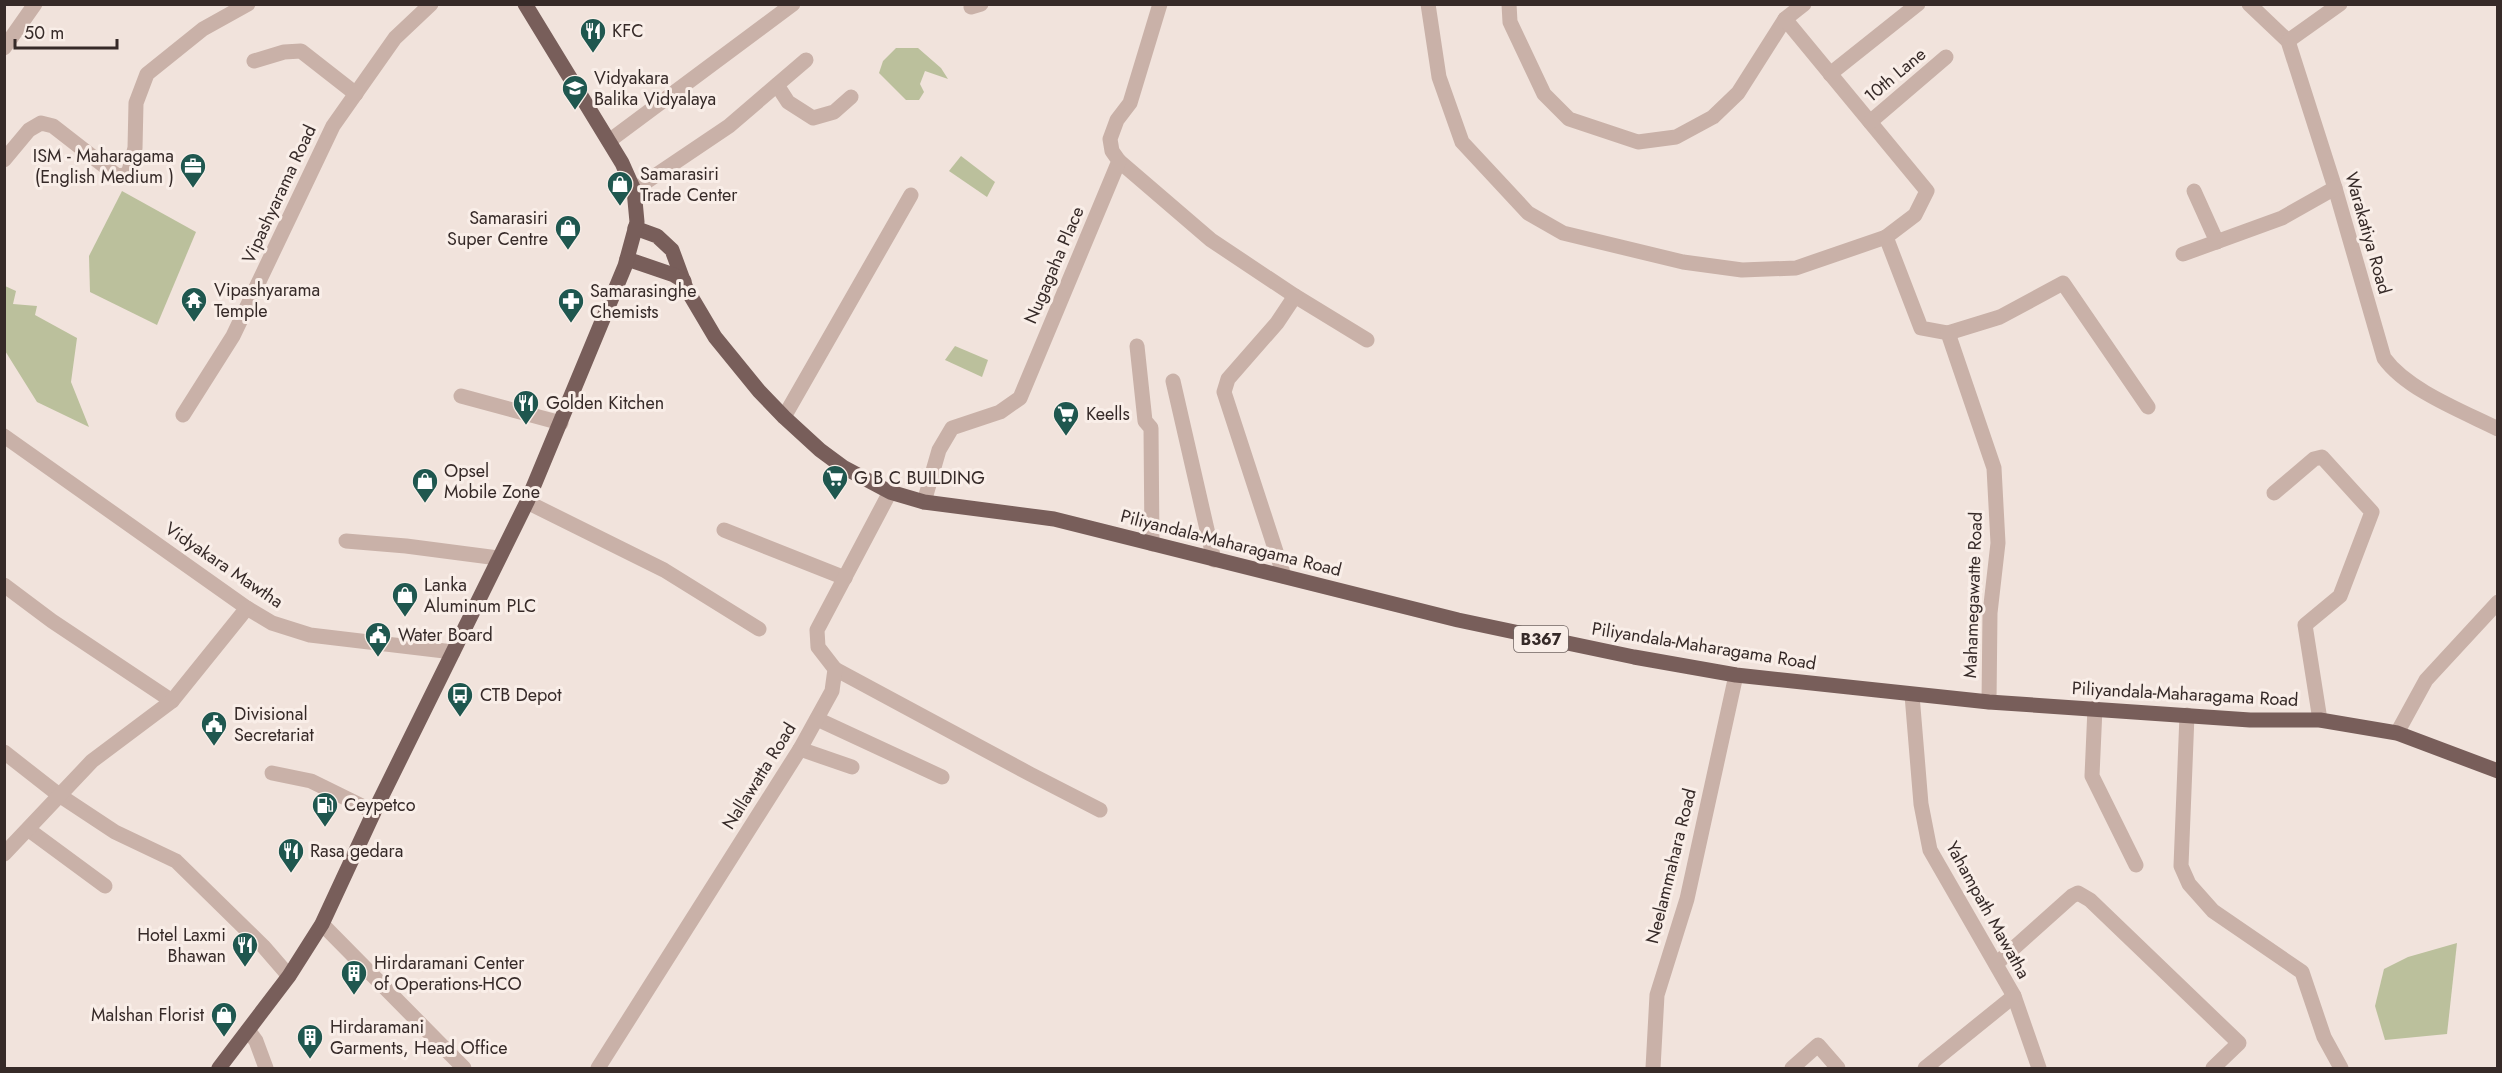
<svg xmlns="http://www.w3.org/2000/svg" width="2502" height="1073" font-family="Jost,sans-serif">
	<rect width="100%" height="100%" fill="#f1e3dc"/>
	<g fill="#bbc09c">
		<polygon points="896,48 918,48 941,68 948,79 925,71 920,84 924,92 919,100 906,100 879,73 883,61"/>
		<polygon points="961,156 995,182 987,197 949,171"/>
		<polygon points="122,191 196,232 157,325 90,292 89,256"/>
		<polygon points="5,286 16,291 13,304 37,306 35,315 77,338 71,382 89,427 37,402 7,354 4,349"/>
		<polygon points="955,346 988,360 982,377 945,360"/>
		<polygon points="2457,943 2447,1034 2385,1040 2375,1006 2384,969 2408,957"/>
	</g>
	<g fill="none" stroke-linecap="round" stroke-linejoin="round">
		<g stroke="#c9b1a8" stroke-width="15">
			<polyline points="1428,4 1439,77 1462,142 1528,213 1563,233 1683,262 1742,270 1796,268 1886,237 1921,328 1948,333 1994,468 1998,543 1990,613 1989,702"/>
			<polyline points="1509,4 1510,22 1544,94 1569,119 1638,142 1676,137 1713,117 1738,93 1785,19 1804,4"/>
			<path d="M2249 4 2288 41 2335 188 2384 358C2407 390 2462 411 2498 429"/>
			<polyline points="971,7 981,4"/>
			<polyline points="1785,19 1927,191 1915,215 1886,237"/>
			<polyline points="2288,41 2340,4"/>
			<polyline points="4,48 35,4"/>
			<polyline points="254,61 284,52 301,51 356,94"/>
			<polyline points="1830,74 1918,4"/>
			<polyline points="777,85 788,102 813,118 834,112 851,97"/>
			<polyline points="1870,122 1946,57"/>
			<polyline points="609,141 793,4"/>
			<polyline points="4,160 29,130 41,123 53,126 116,175 124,176 129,171 135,148 136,103 147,74 203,29 248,4"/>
			<polyline points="1119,161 1211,240 1295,296 1367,340"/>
			<polyline points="634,190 729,126 806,60"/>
			<polyline points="2194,191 2217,242"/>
			<polyline points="2183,254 2282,218 2335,188"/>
			<polyline points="1948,333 2000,317 2063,283 2148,407"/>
			<polyline points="1137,346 1145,421 1151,428 1152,544"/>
			<polyline points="1173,381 1214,560"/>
			<polyline points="461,396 561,423"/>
			<polyline points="183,415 233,336 333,126 395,38 431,4"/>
			<polyline points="784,417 911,195"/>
			<polyline points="4,436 247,608 272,623 310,635 453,652"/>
			<polyline points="2274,493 2314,459 2322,457 2372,512 2340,596 2305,625 2320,720"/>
			<polyline points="527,502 664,570 759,629"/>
			<polyline points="924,502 939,450 952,428 1000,412 1020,398 1119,161 1112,151 1110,139 1117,120 1130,103 1160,4"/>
			<polyline points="724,530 845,578"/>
			<polyline points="346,541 406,546 498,558"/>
			<polyline points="1284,576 1224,392 1228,379 1277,323 1295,296"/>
			<polyline points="4,585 52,621 172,701"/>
			<polyline points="835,669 1030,774 1100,810"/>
			<polyline points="1912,695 1921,804 1930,850 2014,996 2039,1068"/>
			<polyline points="2095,708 2092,776 2136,865"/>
			<polyline points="2187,715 2181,866 2189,884 2213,911 2302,972 2324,1037 2341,1068"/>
			<polyline points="817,719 942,777"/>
			<polyline points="2397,733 2426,680 2498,602"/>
			<polyline points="800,749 852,767"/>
			<polyline points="4,752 59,795 115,832 176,861 263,946 289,976"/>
			<polyline points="272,773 311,781 374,812"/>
			<polyline points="29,830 105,886"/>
			<polyline points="4,854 92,761 172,701 247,608"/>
			<polyline points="322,924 464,1068"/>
			<polyline points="1996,964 2072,896 2078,893 2090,900 2239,1043 2213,1068"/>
			<polyline points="248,1030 256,1041 266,1068"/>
			<polyline points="598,1068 800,749 832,691 835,669 818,647 817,630 890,492"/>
			<polyline points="1653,1068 1657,995 1687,899 1736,675"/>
			<polyline points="1792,1068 1818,1045 1838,1068"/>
			<polyline points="1925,1068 2014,996"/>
		</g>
		<g stroke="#785e5a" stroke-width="15">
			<polyline points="635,228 657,236 672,250 686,288 715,337 759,391 784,417 820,450 843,467 890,492 924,502 1054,519 1458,620 1634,657 1736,675 1989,702 2250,720 2320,720 2397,733 2498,771"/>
			<polyline points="627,259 674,275 684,281"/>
			<polyline points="219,1068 289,976 322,924 374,812 527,502 625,266 637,222 634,190 622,163 525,4"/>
		</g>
	</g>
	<defs>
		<g id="restaurant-pin" transform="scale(1.35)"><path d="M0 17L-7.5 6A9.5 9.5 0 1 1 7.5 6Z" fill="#1f574f" stroke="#f9eee8"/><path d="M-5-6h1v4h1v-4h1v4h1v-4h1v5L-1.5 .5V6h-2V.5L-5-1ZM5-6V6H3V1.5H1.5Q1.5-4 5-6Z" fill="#fff"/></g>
		<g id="school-pin" transform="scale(1.35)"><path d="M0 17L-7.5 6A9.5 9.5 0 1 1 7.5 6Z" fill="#1f574f" stroke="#f9eee8"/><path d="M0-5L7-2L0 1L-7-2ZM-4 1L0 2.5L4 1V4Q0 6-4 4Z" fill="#fff"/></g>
		<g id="office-pin" transform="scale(1.35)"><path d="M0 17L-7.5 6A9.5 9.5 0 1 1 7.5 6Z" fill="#1f574f" stroke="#f9eee8"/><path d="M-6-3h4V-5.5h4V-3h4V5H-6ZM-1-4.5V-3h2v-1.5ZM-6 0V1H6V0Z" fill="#fff"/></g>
		<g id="shop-pin" transform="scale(1.35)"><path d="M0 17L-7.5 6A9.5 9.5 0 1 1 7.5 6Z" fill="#1f574f" stroke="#f9eee8"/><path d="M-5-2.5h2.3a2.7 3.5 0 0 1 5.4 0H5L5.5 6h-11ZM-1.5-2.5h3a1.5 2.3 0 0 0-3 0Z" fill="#fff"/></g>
		<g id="temple-pin" transform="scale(1.35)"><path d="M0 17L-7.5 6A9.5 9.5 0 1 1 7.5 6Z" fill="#1f574f" stroke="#f9eee8"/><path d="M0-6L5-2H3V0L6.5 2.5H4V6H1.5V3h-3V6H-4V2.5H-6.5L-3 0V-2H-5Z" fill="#fff"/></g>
		<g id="pharmacy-pin" transform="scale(1.35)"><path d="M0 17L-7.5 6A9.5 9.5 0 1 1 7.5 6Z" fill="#1f574f" stroke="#f9eee8"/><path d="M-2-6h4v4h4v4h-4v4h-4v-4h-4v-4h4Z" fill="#fff"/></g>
		<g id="supermarket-pin" transform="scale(1.35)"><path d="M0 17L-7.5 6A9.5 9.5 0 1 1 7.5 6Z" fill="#1f574f" stroke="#f9eee8"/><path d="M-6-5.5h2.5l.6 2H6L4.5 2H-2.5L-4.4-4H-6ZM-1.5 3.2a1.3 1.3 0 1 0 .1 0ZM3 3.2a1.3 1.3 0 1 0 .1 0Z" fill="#fff"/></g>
		<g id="civic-pin" transform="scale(1.35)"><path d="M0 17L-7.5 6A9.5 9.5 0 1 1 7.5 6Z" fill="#1f574f" stroke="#f9eee8"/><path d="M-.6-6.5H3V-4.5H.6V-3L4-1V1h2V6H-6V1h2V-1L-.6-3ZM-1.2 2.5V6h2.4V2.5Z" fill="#fff"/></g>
		<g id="bus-pin" transform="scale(1.35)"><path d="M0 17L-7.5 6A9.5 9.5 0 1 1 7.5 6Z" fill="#1f574f" stroke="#f9eee8"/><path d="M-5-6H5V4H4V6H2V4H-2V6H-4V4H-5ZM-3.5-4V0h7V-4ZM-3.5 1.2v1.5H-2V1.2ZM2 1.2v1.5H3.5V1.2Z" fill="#fff"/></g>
		<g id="fuel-pin" transform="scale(1.35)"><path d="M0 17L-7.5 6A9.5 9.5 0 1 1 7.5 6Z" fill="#1f574f" stroke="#f9eee8"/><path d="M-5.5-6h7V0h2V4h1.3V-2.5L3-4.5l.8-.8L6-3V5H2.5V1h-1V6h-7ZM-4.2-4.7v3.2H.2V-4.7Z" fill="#fff"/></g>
		<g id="building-pin" transform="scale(1.35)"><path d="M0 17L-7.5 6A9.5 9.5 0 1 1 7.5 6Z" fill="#1f574f" stroke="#f9eee8"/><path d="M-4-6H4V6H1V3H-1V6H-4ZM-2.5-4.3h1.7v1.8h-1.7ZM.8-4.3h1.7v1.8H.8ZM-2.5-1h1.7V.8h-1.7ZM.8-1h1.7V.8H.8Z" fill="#fff"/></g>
	</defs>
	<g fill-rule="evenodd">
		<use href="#restaurant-pin" x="593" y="31"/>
		<use href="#school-pin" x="575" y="88"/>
		<use href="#office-pin" x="193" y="166"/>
		<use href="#shop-pin" x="620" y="184"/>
		<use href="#shop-pin" x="568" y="228"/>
		<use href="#temple-pin" x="194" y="300"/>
		<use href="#pharmacy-pin" x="571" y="301"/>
		<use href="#restaurant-pin" x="526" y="403"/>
		<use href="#supermarket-pin" x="1066" y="414"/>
		<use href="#supermarket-pin" x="835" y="478"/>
		<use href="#shop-pin" x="425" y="481"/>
		<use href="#shop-pin" x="405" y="595"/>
		<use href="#civic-pin" x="378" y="635"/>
		<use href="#bus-pin" x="460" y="695"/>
		<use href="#civic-pin" x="214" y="724"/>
		<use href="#fuel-pin" x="325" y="805"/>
		<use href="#restaurant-pin" x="291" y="851"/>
		<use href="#restaurant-pin" x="245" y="945"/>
		<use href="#building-pin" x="354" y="973"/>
		<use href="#shop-pin" x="224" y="1015"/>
		<use href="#building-pin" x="310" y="1037"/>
	</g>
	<g text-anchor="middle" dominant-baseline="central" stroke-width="6" stroke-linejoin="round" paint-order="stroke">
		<rect fill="#f9eee8" stroke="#706562" stroke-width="1.5" x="1514" y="626" width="54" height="26" rx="4.5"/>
		<g font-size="16" font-weight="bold" fill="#362a28">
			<text x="1541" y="639">B367</text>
		</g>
		<g font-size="18" fill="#362a28" stroke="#f9eee8" text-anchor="start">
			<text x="612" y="31">KFC</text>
			<text x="594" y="78">Vidyakara<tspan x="594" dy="21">Balika Vidyalaya</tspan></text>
			<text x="174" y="156" text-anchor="end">ISM - Maharagama<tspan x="174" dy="21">(English Medium )</tspan></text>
			<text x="640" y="174">Samarasiri<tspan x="640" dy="21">Trade Center</tspan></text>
			<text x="548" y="218" text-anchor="end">Samarasiri<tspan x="548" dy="21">Super Centre</tspan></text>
			<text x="214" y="290">Vipashyarama<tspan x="214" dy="21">Temple</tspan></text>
			<text x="590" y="291">Samarasinghe<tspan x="590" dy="21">Chemists</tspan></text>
			<text x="546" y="403">Golden Kitchen</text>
			<text x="1086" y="414">Keells</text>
			<text x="444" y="471">Opsel<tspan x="444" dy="21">Mobile Zone</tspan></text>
			<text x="854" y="478">G B C BUILDING</text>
			<text x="424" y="585">Lanka<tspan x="424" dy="21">Aluminum PLC</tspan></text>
			<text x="398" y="635">Water Board</text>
			<text x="480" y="695">CTB Depot</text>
			<text x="234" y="714">Divisional<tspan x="234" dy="21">Secretariat</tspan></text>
			<text x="344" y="805">Ceypetco</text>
			<text x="310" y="851">Rasa gedara</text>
			<text x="226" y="935" text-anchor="end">Hotel Laxmi<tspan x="226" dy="21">Bhawan</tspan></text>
			<text x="374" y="963">Hirdaramani Center<tspan x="374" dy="21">of Operations-HCO</tspan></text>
			<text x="204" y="1015" text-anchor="end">Malshan Florist</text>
			<text x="330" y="1027">Hirdaramani<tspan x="330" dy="21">Garments, Head Office</tspan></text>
		</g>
		<g font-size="18" fill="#362a28" stroke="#f9eee8">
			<text transform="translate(1895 75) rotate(-40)">10th Lane</text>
			<text transform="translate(279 194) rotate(-65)">Vipashyarama Road</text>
			<text transform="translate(2368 233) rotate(74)">Warakatiya Road</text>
			<text transform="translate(1054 265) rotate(-67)">Nugagaha Place</text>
			<text transform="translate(1231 543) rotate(14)">Piliyandala-Maharagama Road</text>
			<text transform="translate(224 565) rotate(34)">Vidyakara Mawtha</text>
			<text transform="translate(1973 595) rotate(-88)">Mahamegawatte Road</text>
			<text transform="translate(1704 646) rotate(9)">Piliyandala-Maharagama Road</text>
			<text transform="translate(2185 694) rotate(3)">Piliyandala-Maharagama Road</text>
			<text transform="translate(759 776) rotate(-58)">Nallawatta Road</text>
			<text transform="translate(1671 866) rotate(-76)">Neelammahara Road</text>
			<text transform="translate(1988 910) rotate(61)">Yahampath Mawatha</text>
		</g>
	</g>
	<rect width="2502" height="1073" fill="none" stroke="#362a28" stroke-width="12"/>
	<path d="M15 39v9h102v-9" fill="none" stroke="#362a28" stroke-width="3"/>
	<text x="24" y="39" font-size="18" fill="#362a28" stroke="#f9eee8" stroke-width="4.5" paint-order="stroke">50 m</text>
</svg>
